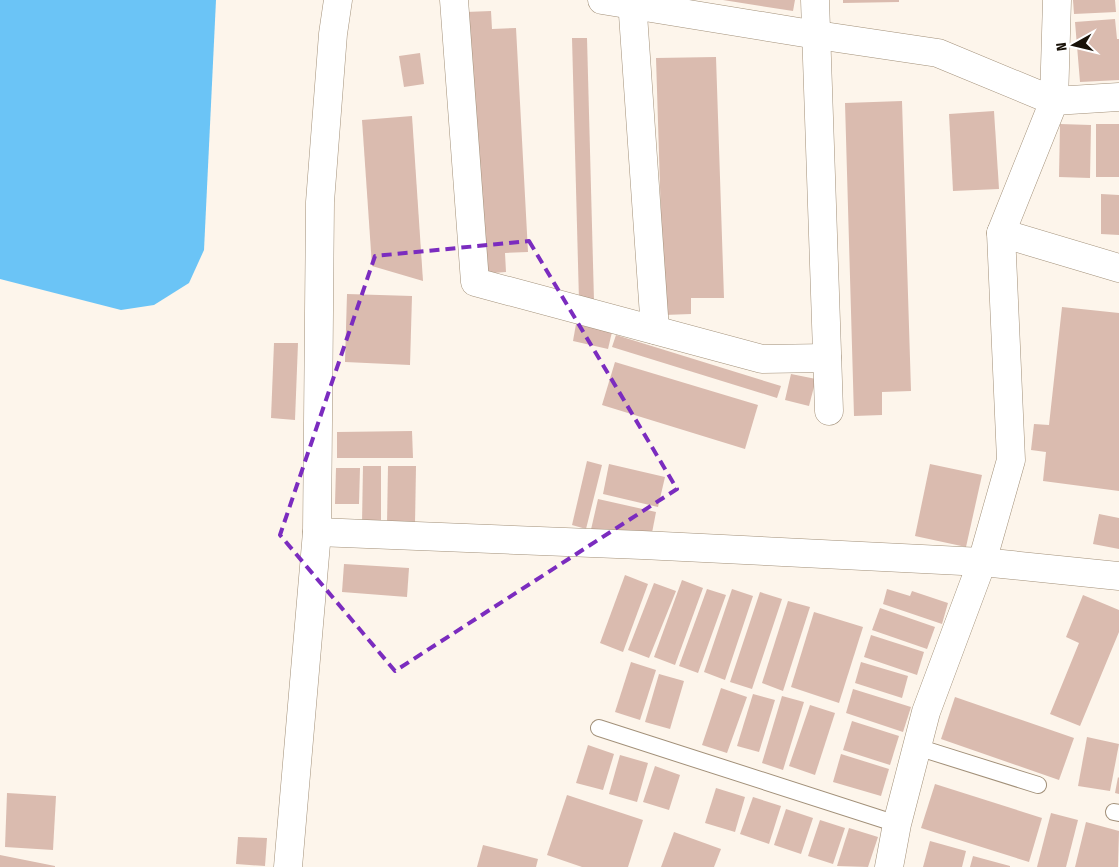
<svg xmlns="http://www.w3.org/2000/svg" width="1119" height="867" font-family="'Fira Sans Condensed',sans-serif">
	<rect width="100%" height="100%" fill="#fdf5eb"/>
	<polygon fill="#6bc4f6" points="0,0 216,0 204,250 189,283 154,305 121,310 0,279"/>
	<g fill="#dabbaf">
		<polygon points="723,0 795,0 793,11"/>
		<polygon points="843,0 899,0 899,2 843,3"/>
		<polygon points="1073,0 1115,0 1116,12 1074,14"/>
		<polygon points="491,11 492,29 516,28 528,252 505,253 506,272 480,274 466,12"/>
		<polygon points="1115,19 1117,39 1119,39 1119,80 1080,82 1075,22"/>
		<polygon points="572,38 587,38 594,301 579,301"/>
		<polygon points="420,53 424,84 404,87 399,56"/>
		<polygon points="716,57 724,298 691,298 691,314 664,315 656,58"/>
		<polygon points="902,101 911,391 882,392 882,415 854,416 845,103"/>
		<polygon points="994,111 999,189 953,191 949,114"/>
		<polygon points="412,116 423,281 372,266 362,120"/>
		<polygon points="1060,124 1091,125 1090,178 1059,177"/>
		<rect x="1096" y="124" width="23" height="53"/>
		<polygon points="1101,194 1119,195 1119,235 1101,234"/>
		<polygon points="347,294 412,296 410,365 345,362"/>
		<polygon points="1062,307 1119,313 1119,491 1043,481 1046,452 1031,450 1034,424 1049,425"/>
		<polygon points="576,324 612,332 608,349 573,341"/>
		<polygon points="616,335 781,386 777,398 612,347"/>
		<polygon points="274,343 298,343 295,420 271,418"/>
		<polygon points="615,362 758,405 745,449 602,405"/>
		<polygon points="791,374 816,379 809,406 785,400"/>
		<polygon points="412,431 413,458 337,458 337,432"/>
		<polygon points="587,461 602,465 586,529 572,525"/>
		<polygon points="609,464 665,477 658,507 603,494"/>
		<polygon points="930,464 982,475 966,547 915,536"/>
		<polygon points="363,466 381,466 381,524 362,524"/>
		<polygon points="388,466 416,466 415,525 387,525"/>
		<polygon points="336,468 360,468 359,504 335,504"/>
		<polygon points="598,499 656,512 652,533 590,534"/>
		<polygon points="1099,514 1119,518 1119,549 1093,544"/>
		<polygon points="344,564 409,568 407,597 342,592"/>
		<polygon points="625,575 648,584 623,652 600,643"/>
		<polygon points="682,580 703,588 675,665 654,657"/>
		<polygon points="654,583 676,591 649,658 628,650"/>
		<polygon points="707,589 726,595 698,673 679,666"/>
		<polygon points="732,589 753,596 725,680 704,672"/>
		<polygon points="887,589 910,596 912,591 948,603 942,624 883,604"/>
		<polygon points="760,592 782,599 752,689 730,682"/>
		<polygon points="1083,595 1119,610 1119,632 1080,726 1050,714 1079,643 1066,637"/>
		<polygon points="788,601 810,607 783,691 762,683"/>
		<polygon points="880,608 935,627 927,649 872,630"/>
		<polygon points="814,612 863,627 839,703 791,687"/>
		<polygon points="871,635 924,652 917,675 864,657"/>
		<polygon points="631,662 656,670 640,720 615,712"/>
		<polygon points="861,662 908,676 902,698 855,683"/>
		<polygon points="659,674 684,681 670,729 645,722"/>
		<polygon points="721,688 747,697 727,753 702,745"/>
		<polygon points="853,689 911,707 903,732 846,713"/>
		<polygon points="753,694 775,700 759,752 737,746"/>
		<polygon points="782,696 804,702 783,770 762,763"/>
		<polygon points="955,697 1074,738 1059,780 941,739"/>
		<polygon points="810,705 835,713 815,775 789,766"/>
		<polygon points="852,721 899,736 890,765 843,750"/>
		<polygon points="1087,737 1119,744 1110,791 1078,786"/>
		<polygon points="588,745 614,754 603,790 576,783"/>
		<polygon points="841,754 889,769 881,796 833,782"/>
		<polygon points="620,755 648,763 637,802 609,794"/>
		<polygon points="655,766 680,775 669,810 643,802"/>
		<polygon points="1118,777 1119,778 1119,794 1115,793"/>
		<polygon points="935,784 1042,818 1029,862 921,828"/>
		<polygon points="716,788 745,797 735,832 705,823"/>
		<polygon points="7,793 56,796 53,850 5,847"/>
		<polygon points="567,795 643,820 628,867 582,867 547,855"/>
		<polygon points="753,797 781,806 769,844 740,834"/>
		<polygon points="786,809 813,818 801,854 774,845"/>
		<polygon points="1051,813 1078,820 1066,867 1037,867"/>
		<polygon points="820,820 845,828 833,864 808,856"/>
		<polygon points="1086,822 1119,831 1118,867 1075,867"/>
		<polygon points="849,828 878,837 868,867 837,866"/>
		<polygon points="674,832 721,849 714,867 661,867"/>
		<polygon points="238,837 267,838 265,866 236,864"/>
		<polygon points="930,841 966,851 962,867 923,867"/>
		<polygon points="483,845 538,859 536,867 477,867"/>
		<polygon points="0,855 55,866 55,867 0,867"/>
		<polygon points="973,856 1010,866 1010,867 970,867"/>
	</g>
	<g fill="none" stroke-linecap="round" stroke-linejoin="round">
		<g stroke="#a29079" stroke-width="18">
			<g id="lane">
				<polyline points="599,728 897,824"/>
				<polyline points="917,747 1038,785"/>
				<polyline points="1114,812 1119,813"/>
			</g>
		</g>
		<g stroke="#a29079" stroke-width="29">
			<g id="street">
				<polyline points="454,0 475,282 762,359 827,358"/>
				<polyline points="602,0 817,35 938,53 1054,101 1057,0"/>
				<polyline points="632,0 655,330"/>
				<polyline points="815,0 829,411"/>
				<polyline points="1001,233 1119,268"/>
				<polyline points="317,532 642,545 982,562 1119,576"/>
				<polyline points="288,867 317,532 320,202 333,34 338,0"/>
				<polyline points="889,867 897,824 926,712 982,562 1011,460 1001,233 1054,101 1119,97"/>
			</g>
		</g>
		<use href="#lane" stroke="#fff" stroke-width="16"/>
		<use href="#street" stroke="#fff" stroke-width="28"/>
	</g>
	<path fill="none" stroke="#7b2cbf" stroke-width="4" stroke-dasharray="10 6" stroke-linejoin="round" d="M529 241 677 489 395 671 280 535 375 256Z"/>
	<g transform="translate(1074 45) rotate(262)" stroke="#ffffff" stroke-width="4" paint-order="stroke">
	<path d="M0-4L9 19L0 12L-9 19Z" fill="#181108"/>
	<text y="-8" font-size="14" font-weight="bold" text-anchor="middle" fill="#181108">N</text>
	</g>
</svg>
